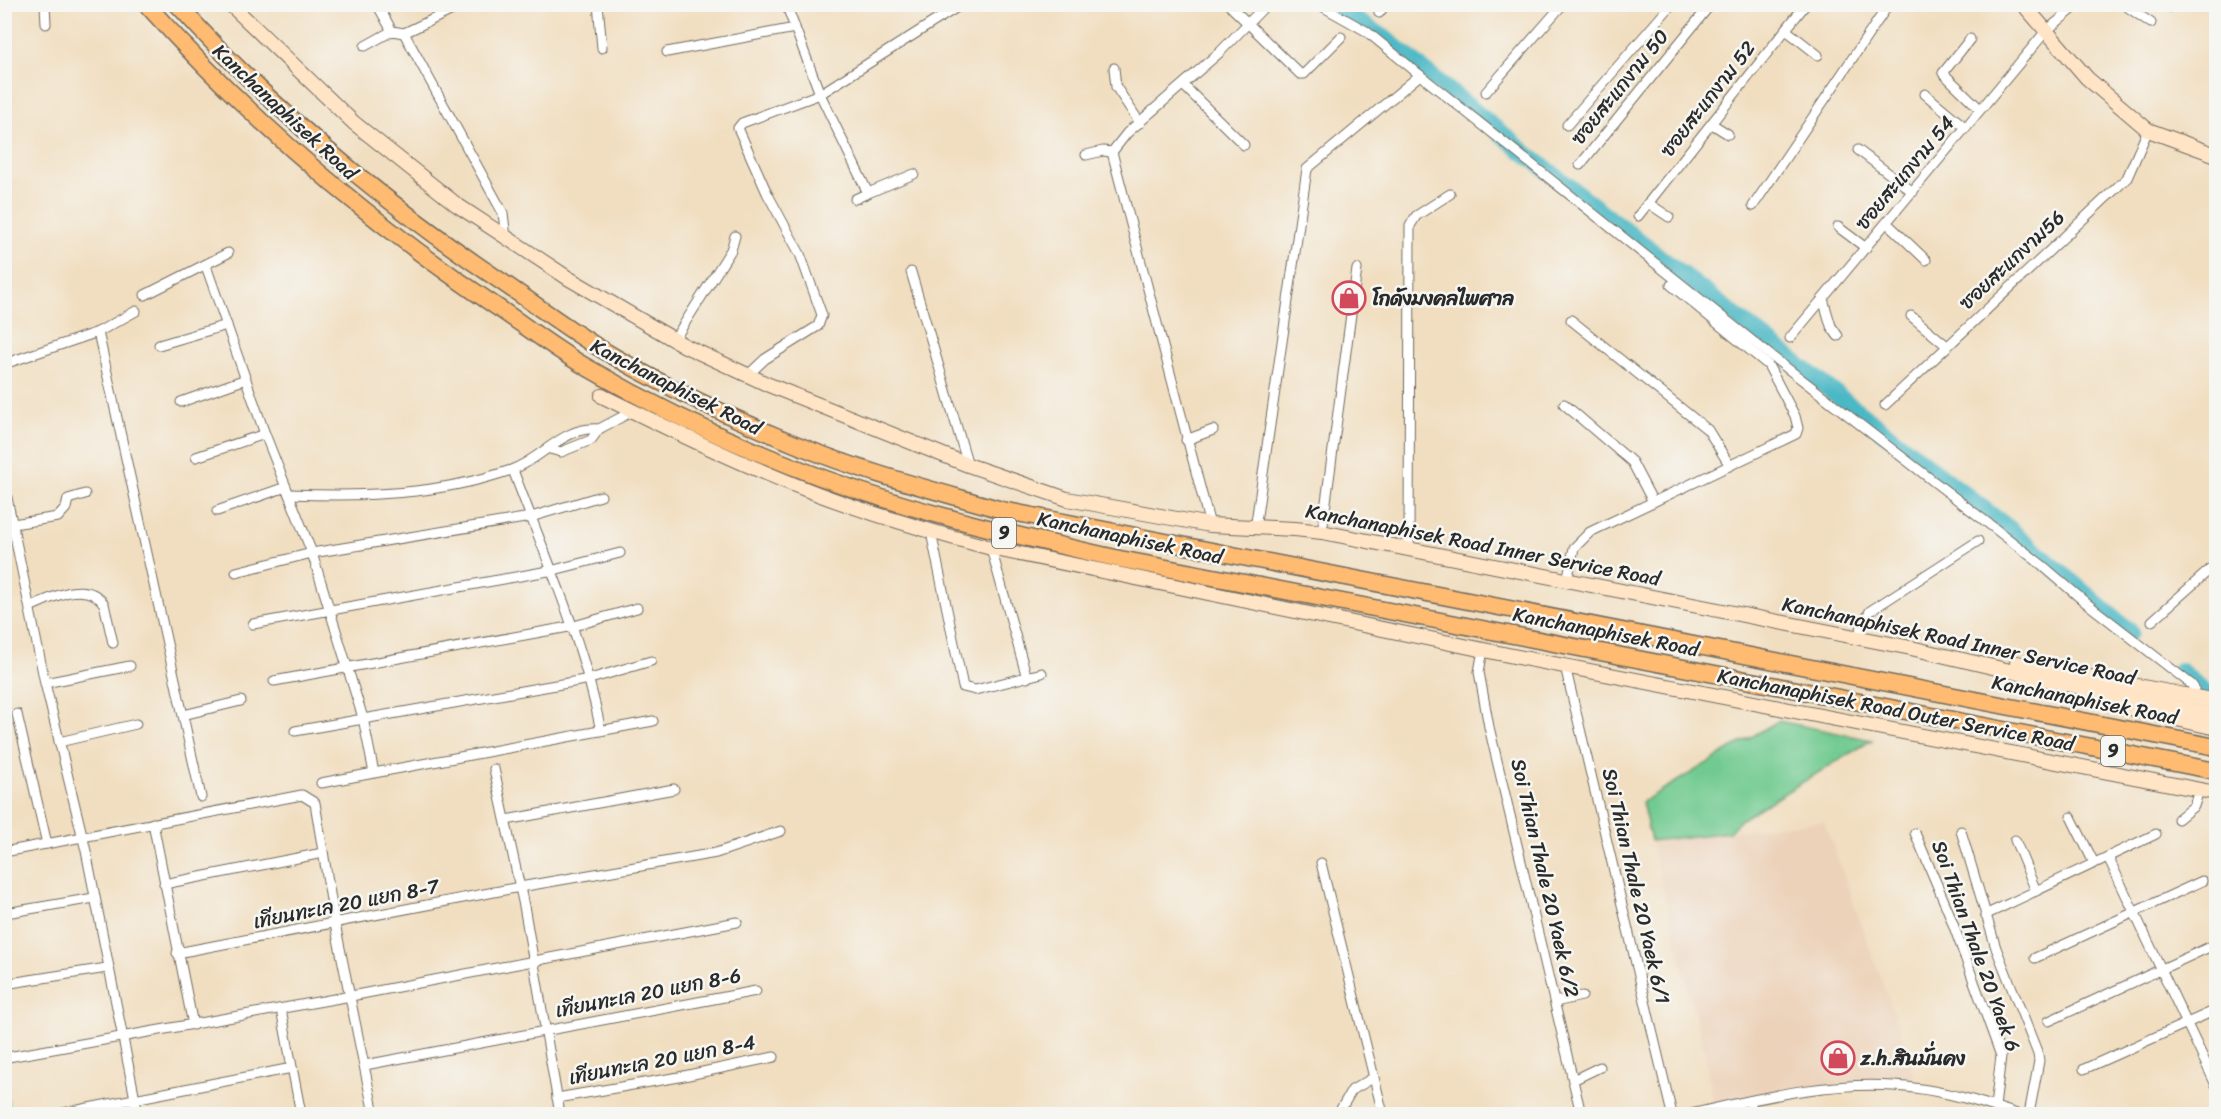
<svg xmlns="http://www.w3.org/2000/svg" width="2221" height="1119" font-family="Sriracha,'Playpen Sans Thai',sans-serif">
	<rect width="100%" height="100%" fill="#f6f6f2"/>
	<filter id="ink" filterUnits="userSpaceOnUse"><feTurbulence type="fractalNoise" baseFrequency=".0167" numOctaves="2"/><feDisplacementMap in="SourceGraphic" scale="12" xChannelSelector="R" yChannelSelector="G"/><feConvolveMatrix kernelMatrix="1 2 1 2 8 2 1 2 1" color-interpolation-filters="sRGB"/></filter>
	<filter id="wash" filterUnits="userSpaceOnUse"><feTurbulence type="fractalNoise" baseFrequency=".008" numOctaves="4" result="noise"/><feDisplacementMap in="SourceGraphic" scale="24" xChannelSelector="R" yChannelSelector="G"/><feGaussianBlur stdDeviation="1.35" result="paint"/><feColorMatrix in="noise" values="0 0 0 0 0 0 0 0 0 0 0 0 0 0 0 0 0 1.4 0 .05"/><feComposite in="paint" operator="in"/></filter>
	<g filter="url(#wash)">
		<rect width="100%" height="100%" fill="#f1dec0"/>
		<polygon fill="#ecd2b9" points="1824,821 1908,1053 1914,1081 1902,1079 1812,1088 1714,1105 1704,1051 1651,841"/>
		<polygon fill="#71ca90" stroke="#4e7a5e" stroke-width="1.5" points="1778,721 1872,740 1740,820 1729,832 1651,841 1642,802"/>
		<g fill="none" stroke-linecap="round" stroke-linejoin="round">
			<polyline stroke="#4bb8c5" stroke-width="10" points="4,1102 7,1114"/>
			<g stroke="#4bb8c5" stroke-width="18">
				<polyline points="1329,4 1384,38 1524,152 2008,528 2130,632"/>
				<polyline points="2180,671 2216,702"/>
			</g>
		</g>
	</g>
	<g filter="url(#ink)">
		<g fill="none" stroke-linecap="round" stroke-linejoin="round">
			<g stroke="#706a5f" stroke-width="11">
				<g id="street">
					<polyline points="45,4 46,24"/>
					<polyline points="377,4 392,31 404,33"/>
					<polyline points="465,4 404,33 503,213 506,238"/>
					<polyline points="598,4 602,48"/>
					<polyline points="786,4 820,94 868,193 914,174"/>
					<polyline points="1228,4 1300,74 1304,74 1341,37"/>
					<polyline points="2123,4 2151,23"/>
					<polyline points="2170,7 2183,4"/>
					<polyline points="1379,13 1386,4"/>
					<polyline points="1786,30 1818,55"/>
					<polyline points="1970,39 1943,73 1980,109"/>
					<polyline points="365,46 392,31"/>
					<polyline points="667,52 795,28"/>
					<polyline points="1114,68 1116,87 1140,123"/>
					<polyline points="1420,75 1770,355 2042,565 2085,602 2191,684 2194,688 2193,696"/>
					<polyline points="1183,85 1244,145"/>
					<polyline points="1486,92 1563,4"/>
					<polyline points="1925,94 1966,128"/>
					<polyline points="1712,124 1728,134"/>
					<polyline points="1567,125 1672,4"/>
					<polyline points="1858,150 1913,192"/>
					<polyline points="1086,155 1103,151 1112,152"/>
					<polyline points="1580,165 1711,4"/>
					<polyline points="855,199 868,193"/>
					<polyline points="1648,203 1669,217"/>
					<polyline points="1753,206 1889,4"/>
					<polyline points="1638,216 1806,4"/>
					<polyline points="1887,223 1926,260"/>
					<polyline points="1838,227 1866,248"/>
					<polyline points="206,266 265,434 312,553 363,718 374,773 653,721"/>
					<polyline points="911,272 968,465"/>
					<polyline points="145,295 228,253"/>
					<polyline points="1823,299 1831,326 1838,336"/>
					<polyline points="1911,316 1947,346"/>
					<polyline points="1571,320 1708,430 1730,466"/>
					<polyline points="98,332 201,797"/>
					<polyline points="1790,338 2046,31 2079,4"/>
					<polyline points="674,340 731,250 735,236"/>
					<polyline points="159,345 227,325"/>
					<polyline points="4,364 98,332 136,311"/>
					<polyline points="748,375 765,359 818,326 822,315 800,254 767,193 738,128 742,123 820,94 962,4"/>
					<polyline points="181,402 246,379"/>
					<polyline points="1564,404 1632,462 1653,502"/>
					<polyline points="1885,405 2127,178 2148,130"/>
					<polyline points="1186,440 1213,430"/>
					<polyline points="550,449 561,452 591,440 599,429 633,411"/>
					<polyline points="196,457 265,434"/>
					<path d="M513 470C546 559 582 636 601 731"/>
					<polyline points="4,483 45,683 86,851 138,1114"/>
					<path d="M289 494C364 497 438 495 511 470 543 459 562 426 599 429"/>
					<polyline points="217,511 286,487"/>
					<polyline points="13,524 58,517 66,508 68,499 85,494"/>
					<polyline points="1210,525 1112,152 1127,133 1220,52 1267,4"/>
					<polyline points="1255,529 1307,169 1420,75 1366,31 1318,4"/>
					<polyline points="931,532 963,687 975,690 1042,673"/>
					<polyline points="1322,532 1357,269"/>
					<polyline points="991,548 1027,678"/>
					<polyline points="1409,550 1410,226 1416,216 1450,194"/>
					<polyline points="236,572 312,553 531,517 601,496"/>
					<polyline points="1567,581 1574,548 1590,532 1796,434 1798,428 1795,416 1768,365 1671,285"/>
					<path d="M30 607C51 598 87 578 104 604L113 643"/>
					<polyline points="2152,621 2216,564"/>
					<polyline points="253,624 554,570 620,553"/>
					<polyline points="1857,637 1870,611 1978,541"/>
					<polyline points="1483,650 1479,672 1489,727 1581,1114"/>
					<polyline points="1565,666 1672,1114"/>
					<polyline points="274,681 574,626 637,608"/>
					<polyline points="45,683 130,666"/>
					<polyline points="17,714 47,844"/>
					<polyline points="183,715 241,701"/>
					<polyline points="295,731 590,679 651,661"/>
					<polyline points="59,742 136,724"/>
					<polyline points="494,769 524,906 560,1114"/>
					<polyline points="321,783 374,773"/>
					<polyline points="2071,817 2094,863"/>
					<polyline points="2178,819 2194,806 2199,790"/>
					<polyline points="506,820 674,789"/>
					<polyline points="153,823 193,1025"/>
					<polyline points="1961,831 1996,948 2038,1054 2039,1061 2029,1114"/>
					<polyline points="1915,833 1949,913 2001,1056 1995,1107"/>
					<polyline points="2015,840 2036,891"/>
					<polyline points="4,852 302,795 315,803 335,924 374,1114"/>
					<polyline points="2108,857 2216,1085"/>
					<polyline points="1321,863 1383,1114"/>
					<polyline points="164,884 323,853"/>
					<polyline points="6,913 94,898"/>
					<polyline points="1985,915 2156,834"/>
					<polyline points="177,953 520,887 716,853 781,831"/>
					<polyline points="2035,958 2202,881"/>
					<polyline points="4,984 107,968"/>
					<polyline points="1555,1002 1582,996"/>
					<polyline points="281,1009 301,1114"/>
					<polyline points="2049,1021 2216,944"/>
					<polyline points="8,1057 351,996 737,922"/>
					<polyline points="365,1065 756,991"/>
					<polyline points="2084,1069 2216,1010"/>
					<polyline points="1573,1080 1600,1067"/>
					<polyline points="557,1098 679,1077 774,1057"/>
					<polyline points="1750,1101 1753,1114"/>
					<polyline points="58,1114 292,1068"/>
					<polyline points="1338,1114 1352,1090 1373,1078"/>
					<path d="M1691 1114C1762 1097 1841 1078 1914 1088 1949 1092 1983 1103 2017 1114"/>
				</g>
			</g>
			<g stroke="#706a5f" stroke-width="16">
				<g id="secondary">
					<polyline points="230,4 354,123 457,205 568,278 685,346 769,385 968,465 1067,499 1210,525 1295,529 1322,532 1911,648 2100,692 2216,715"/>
					<polyline points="2023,4 2087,78 2148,130 2216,155"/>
					<path d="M602 396C669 429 736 462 805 489 866 513 928 531 991 548L1513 656 2216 793"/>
					<polyline points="2017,663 2216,701"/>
					<polyline points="2095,700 2216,728"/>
				</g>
			</g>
			<g stroke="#706a5f" stroke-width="19">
				<g id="highway">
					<path d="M146 4C251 121 367 220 497 307 527 327 556 350 588 368 652 405 720 438 789 465 896 508 1008 534 1120 559L2216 771"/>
					<path d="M177 4C273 111 383 202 502 282 533 303 564 326 596 346 659 384 727 416 795 444 862 472 933 490 1002 510L2216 747"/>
				</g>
			</g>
			<use href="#street" stroke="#fff" stroke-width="9"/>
			<use href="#secondary" stroke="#ffe4c6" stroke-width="14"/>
			<use href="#highway" stroke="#febb71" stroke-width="16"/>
		</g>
	</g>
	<defs>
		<g id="shop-ring" transform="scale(1.725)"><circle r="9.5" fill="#f6f6f2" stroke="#d1495b" stroke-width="1.5"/><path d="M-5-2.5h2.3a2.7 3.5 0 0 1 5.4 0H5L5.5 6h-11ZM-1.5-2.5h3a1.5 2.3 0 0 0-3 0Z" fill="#d1495b"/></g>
	</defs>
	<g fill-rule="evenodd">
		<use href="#shop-ring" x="1349" y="298"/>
		<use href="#shop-ring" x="1838" y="1058"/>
	</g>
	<g text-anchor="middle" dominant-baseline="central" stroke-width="5" stroke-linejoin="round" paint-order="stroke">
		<g fill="#f6f6f2" stroke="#686867" stroke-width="1.5">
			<rect x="992" y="518" width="24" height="30" rx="4.5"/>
			<rect x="2101" y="736" width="24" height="30" rx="4.5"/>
		</g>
		<g font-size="18" font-weight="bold" fill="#2b2b2b">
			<text x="1004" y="533">9</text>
			<text x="2113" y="751">9</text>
		</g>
		<g font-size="20" fill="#2b2b2b" stroke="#f6f6f2">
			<text transform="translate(1620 87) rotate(-51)">ซอยสะแกงาม 50</text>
			<text transform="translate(1708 99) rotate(-52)">ซอยสะแกงาม 52</text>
			<text transform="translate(285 112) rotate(43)">Kanchanaphisek Road</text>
			<text transform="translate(1905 173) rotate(-50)">ซอยสะแกงาม 54</text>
			<text transform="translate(2012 260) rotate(-43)">ซอยสะแกงาม56</text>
			<text transform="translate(676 387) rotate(27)">Kanchanaphisek Road</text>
			<text transform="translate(1130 538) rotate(12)">Kanchanaphisek Road</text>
			<text transform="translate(1483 545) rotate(11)">Kanchanaphisek Road Inner Service Road</text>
			<text transform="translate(1606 632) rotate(11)">Kanchanaphisek Road</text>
			<text transform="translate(1959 641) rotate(12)">Kanchanaphisek Road Inner Service Road</text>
			<text transform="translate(2085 700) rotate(11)">Kanchanaphisek Road</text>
			<text transform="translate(1896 710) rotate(11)">Kanchanaphisek Road Outer Service Road</text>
			<text transform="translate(1545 878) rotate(77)">Soi Thian Thale 20 Yaek 6/2</text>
			<text transform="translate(1636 886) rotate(77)">Soi Thian Thale 20 Yaek 6/1</text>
			<text transform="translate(346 904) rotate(-11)">เทียนทะเล 20 แยก 8-7</text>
			<text transform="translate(1976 946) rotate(70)">Soi Thian Thale 20 Yaek 6</text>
			<text transform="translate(648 993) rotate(-11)">เทียนทะเล 20 แยก 8-6</text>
			<text transform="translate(662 1060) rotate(-11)">เทียนทะเล 20 แยก 8-4</text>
		</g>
		<g font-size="20" font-weight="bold" fill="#2b2b2b" stroke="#f6f6f2" text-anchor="start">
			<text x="1372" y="298">โกดังมงคลไพศาล</text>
			<text x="1861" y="1058">z.h.สินมั่นคง</text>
		</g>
	</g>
	<rect width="2221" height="1119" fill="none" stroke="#f6f6f2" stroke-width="24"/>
</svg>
